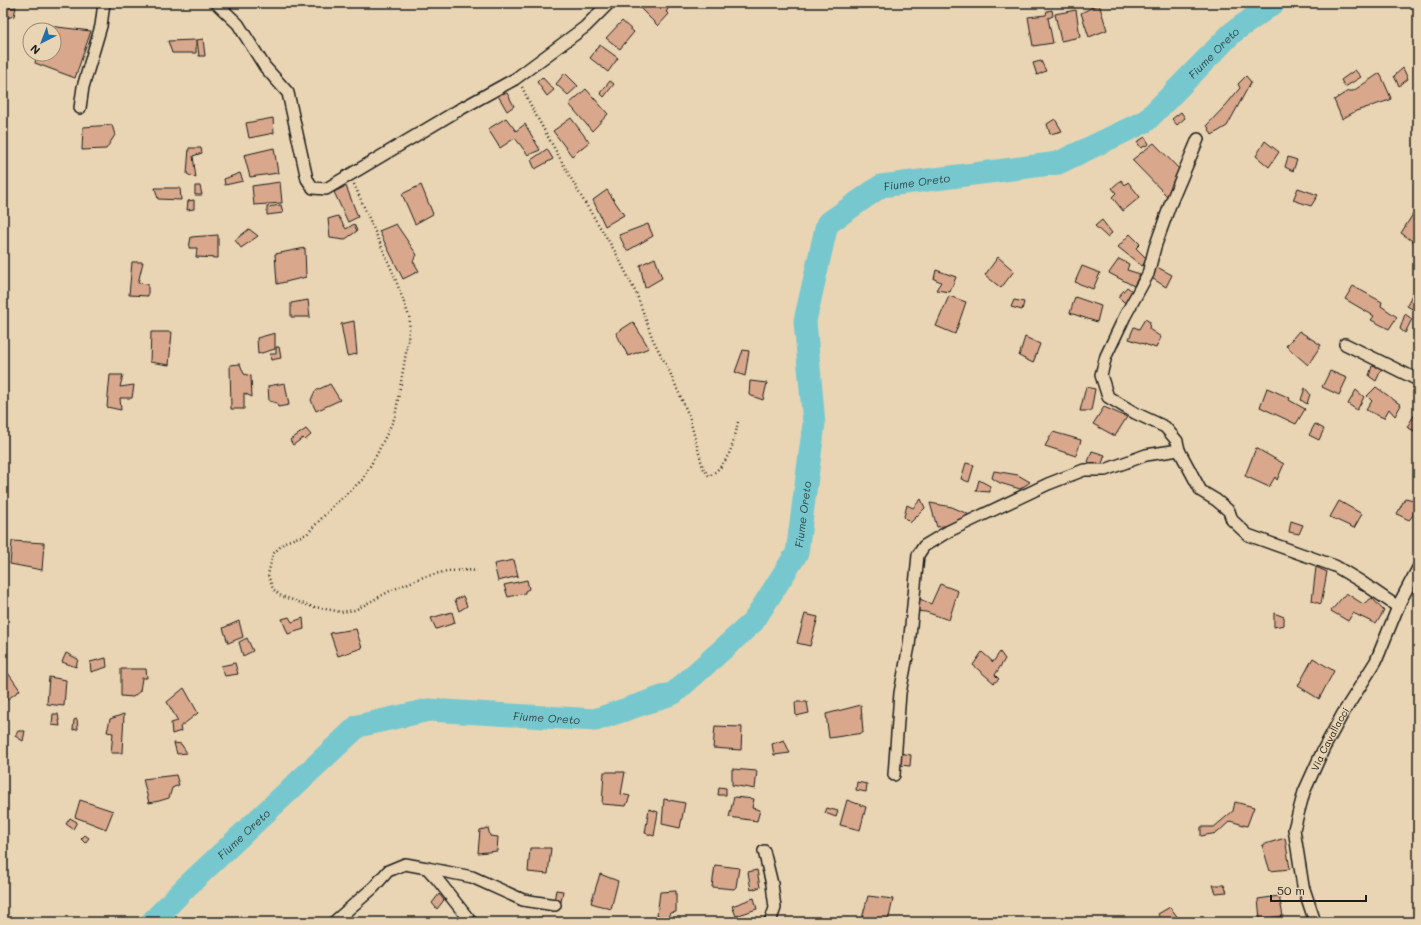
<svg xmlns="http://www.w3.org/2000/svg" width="1421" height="925" font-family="Mali,sans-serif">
	<rect width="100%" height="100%" fill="#e9d5b3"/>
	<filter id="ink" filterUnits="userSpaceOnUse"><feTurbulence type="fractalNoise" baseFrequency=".025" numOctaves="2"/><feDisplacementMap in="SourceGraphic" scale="8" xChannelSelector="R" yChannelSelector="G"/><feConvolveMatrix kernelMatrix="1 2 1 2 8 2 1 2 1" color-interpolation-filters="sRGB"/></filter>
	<g filter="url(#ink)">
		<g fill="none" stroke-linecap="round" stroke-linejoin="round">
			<path stroke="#77c8ce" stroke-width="23" id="s1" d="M152 922 185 888 358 726 429 710 595 720 674 693 753 622 797 553 814 424 805 321 827 224 881 186 1058 163 1146 121 1232 33 1274 3"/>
		</g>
		<g fill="#d9a88c" stroke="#1c1c1c">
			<polygon points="635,3 669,3 671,4 666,12 669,14 658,26"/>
			<polygon points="1099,4 1107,30 1089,37 1081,13"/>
			<polygon points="16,7 14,16 3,19 3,9"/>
			<polygon points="1052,10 1053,16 1048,18 1053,43 1033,46 1028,17 1046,15 1047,11"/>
			<polygon points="1076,10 1080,37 1061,41 1055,14"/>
			<polygon points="622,21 634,32 620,49 606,38"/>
			<polygon points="47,24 57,27 91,31 75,78 35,63 37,54 54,54 54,30 45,30"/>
			<polygon points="203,39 205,56 199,56 197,40"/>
			<polygon points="196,40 196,53 172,53 168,41"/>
			<polygon points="600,45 618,58 608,72 590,58"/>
			<polygon points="1041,61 1046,71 1037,75 1033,63"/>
			<polygon points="1403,68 1408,79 1399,86 1394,76"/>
			<polygon points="1355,70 1361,77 1345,87 1341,80"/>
			<polygon points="565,73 578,86 568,95 556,84"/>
			<polygon points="1380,73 1391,98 1390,100 1356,111 1342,119 1334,100 1348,91 1353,91"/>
			<polygon points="1246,76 1251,82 1227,126 1212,135 1207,125 1226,105 1240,88 1238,84"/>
			<polygon points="542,77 554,90 547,96 537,82"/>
			<polygon points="610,81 614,84 604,97 600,93"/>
			<polygon points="586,89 608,114 592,131 569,104"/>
			<polygon points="507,93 514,106 507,111 497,94"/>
			<polygon points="1181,112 1185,118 1177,125 1172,119"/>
			<polygon points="273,118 274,133 249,138 246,123"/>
			<polygon points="506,118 516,131 525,124 540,150 528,155 515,138 500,148 488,129"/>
			<polygon points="571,118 589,142 572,156 553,131"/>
			<polygon points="1055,119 1062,131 1050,134 1047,124"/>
			<polygon points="112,125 115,135 106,149 82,150 83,127"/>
			<polygon points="1145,137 1149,144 1141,148 1137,142"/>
			<polygon points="1265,141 1279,152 1269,167 1256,156"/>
			<polygon points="1154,143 1180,170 1173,182 1171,191 1168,197 1132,160"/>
			<polygon points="189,148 201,148 202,153 193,156 196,178 187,174"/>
			<polygon points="274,148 278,173 250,177 244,155"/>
			<polygon points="547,149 553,159 535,169 531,160"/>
			<polygon points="1288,157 1297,160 1293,171 1285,167"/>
			<polygon points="240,173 243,181 225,185 224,179"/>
			<polygon points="1121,180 1125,185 1128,182 1140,197 1123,211 1112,197 1116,193 1112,188"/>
			<polygon points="280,182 282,203 254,205 252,186"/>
			<polygon points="421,185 433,214 415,224 402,194"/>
			<polygon points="195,186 200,186 202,195 195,195"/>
			<polygon points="346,186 358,217 348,222 334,192"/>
			<polygon points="155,188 180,188 181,200 158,199"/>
			<polygon points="1298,188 1318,195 1311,206 1293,200"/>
			<polygon points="607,190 624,215 605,226 593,200"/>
			<polygon points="194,200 194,209 187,210 188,201"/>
			<polygon points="281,205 283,213 267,215 267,207"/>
			<polygon points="1415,211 1418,213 1418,245 1401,233"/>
			<polygon points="338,216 346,229 354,224 357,231 344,240 330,238 328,219"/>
			<polygon points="1102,220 1112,233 1107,237 1095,226"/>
			<polygon points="396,224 417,255 413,261 419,271 403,279 379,231"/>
			<polygon points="648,224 653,236 627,251 619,235"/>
			<polygon points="249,229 258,236 241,248 235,240"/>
			<polygon points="1130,234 1140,244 1136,248 1147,259 1142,266 1118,247"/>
			<polygon points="218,235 218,258 196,257 197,248 189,248 191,237"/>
			<polygon points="305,248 306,277 277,284 275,254"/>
			<polygon points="998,257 1014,271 1001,288 985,275"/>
			<polygon points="655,258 662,278 645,288 640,265"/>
			<polygon points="1119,259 1129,264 1127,270 1140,274 1134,286 1109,273"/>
			<polygon points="132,262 143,262 138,283 148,284 148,296 129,295"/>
			<polygon points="1082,266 1100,273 1093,289 1075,282"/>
			<polygon points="1157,267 1172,275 1166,287 1150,277"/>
			<polygon points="936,270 956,277 950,292 936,290 941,282 934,279"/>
			<polygon points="1353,286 1382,302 1381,306 1397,317 1389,329 1371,320 1374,316 1345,299"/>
			<polygon points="1127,287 1135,293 1128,305 1118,297"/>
			<polygon points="1414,290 1418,291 1418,312 1407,306"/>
			<polygon points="949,296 966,302 955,334 936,326"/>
			<polygon points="1075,297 1101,306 1097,322 1070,313"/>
			<polygon points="308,300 310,317 291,317 291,303"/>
			<polygon points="1014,300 1024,302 1022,310 1011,307"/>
			<polygon points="1405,314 1412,319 1405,333 1400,329"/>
			<polygon points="1145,319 1150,322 1149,329 1161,337 1156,348 1129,339 1134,327 1139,329"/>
			<polygon points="354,321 357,354 347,356 341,324"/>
			<polygon points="633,322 649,348 628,356 616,333"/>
			<polygon points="1299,331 1321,345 1308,365 1286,346"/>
			<polygon points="1418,331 1418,344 1413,342"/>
			<polygon points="151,332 172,332 169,365 150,362"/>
			<polygon points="275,333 275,349 258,354 257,338"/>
			<polygon points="1025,337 1040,344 1033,363 1019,356"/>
			<polygon points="276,347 279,347 281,358 271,360 270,354 276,354"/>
			<polygon points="743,350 749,351 745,376 735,372"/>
			<polygon points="240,364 244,374 251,376 252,397 244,393 244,409 231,409 230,365"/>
			<polygon points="1372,366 1382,368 1376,381 1369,376"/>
			<polygon points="1330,371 1347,378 1339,395 1322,387"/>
			<polygon points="110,375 123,375 120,387 134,385 132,398 120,398 121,410 107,407"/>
			<polygon points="750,381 767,383 763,400 749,395"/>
			<polygon points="285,383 289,405 278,407 277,403 269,401 268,386"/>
			<polygon points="330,384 340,400 316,411 311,400 315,391"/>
			<polygon points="1086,387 1095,389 1091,411 1080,411"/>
			<polygon points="1376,387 1401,405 1395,416 1389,409 1384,418 1366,410 1372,401 1367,396"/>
			<polygon points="1267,388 1290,398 1289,400 1305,409 1296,424 1260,407"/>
			<polygon points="1305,388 1310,394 1307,404 1301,400"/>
			<polygon points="1356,390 1364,397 1357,410 1348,404"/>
			<polygon points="1104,407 1127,417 1115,436 1093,424"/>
			<polygon points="1418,409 1418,433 1407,427"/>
			<polygon points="1315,424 1324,429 1319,440 1309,435"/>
			<polygon points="306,429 311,435 305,440 303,438 293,445 290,440"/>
			<polygon points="1053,432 1081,440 1076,456 1045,446"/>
			<polygon points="1256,448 1284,464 1277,480 1275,477 1269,487 1245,476"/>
			<polygon points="1092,451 1105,455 1101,466 1088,462"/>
			<polygon points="966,463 974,465 969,482 961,479"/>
			<polygon points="994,471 1018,475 1030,482 1020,489 1000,483 992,478"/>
			<polygon points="979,480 990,486 990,492 976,491"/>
			<polygon points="1416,494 1418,495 1418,514 1415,513 1409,520 1397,514 1405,498 1414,500"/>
			<polygon points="921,499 925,508 910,523 904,517 907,505 913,508"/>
			<polygon points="1339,501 1362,514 1354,528 1330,517"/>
			<polygon points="930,503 952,507 972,516 956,524 937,527"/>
			<polygon points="1291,521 1303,525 1299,534 1289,532"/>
			<polygon points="12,541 44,543 42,570 10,564"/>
			<polygon points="514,560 518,576 498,581 494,564"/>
			<polygon points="1316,567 1327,572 1321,604 1312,601"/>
			<polygon points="527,580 529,589 525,591 525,593 508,597 504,585"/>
			<polygon points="940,584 958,591 949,620 926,612 916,611 920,599 931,604"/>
			<polygon points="1346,593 1363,604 1372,598 1384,611 1376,624 1353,613 1348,621 1331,611"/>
			<polygon points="463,596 467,606 459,611 455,600"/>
			<polygon points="452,612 455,623 436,629 431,618"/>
			<polygon points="1274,613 1284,617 1284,625 1274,627"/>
			<polygon points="805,614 818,617 810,646 797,643"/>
			<polygon points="289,617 292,622 303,618 304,629 288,634 282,619"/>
			<polygon points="239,621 243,637 228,643 223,628"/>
			<polygon points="356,629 362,648 338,656 330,633"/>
			<polygon points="247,638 253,651 243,656 239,642"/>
			<polygon points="982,652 993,662 1000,652 1005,659 995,675 999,679 994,683 973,665"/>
			<polygon points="66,653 78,659 76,667 62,662"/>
			<polygon points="106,658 107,667 91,672 90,662"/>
			<polygon points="1313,658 1334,671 1319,699 1298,686"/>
			<polygon points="235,663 238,674 225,676 221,666"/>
			<polygon points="121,669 146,669 147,678 142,678 140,691 133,697 121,696"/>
			<polygon points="8,673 20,690 4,702 3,700 3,677"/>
			<polygon points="49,677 66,680 64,706 47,704"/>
			<polygon points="184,688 198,713 180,727 181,731 172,734 171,723 178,721 167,702"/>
			<polygon points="795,702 807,702 809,713 796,716"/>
			<polygon points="861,705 863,733 829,738 826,714"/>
			<polygon points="53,714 58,714 60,726 52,725"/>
			<polygon points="124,714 122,753 111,753 113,733 107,732 110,719"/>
			<polygon points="77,719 78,729 73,730 74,720"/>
			<polygon points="715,726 742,727 741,750 713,748"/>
			<polygon points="18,731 25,731 23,741 15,736"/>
			<polygon points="784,740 790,753 774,755 772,744"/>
			<polygon points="174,743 181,744 187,753 177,754"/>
			<polygon points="900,753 911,755 910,766 899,765"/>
			<polygon points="732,769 757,771 755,789 732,785"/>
			<polygon points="604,772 625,772 621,794 630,796 626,806 602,804"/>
			<polygon points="176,775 179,785 172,788 169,798 159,801 149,803 143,779"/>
			<polygon points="857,782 867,784 866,792 856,790"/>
			<polygon points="719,787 726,788 726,795 718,795"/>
			<polygon points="734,797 754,799 752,808 760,810 757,821 729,817"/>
			<polygon points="664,799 685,803 680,828 662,824"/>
			<polygon points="80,800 113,811 106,829 75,817"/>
			<polygon points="847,800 866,807 860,830 840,825"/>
			<polygon points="1235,802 1254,807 1247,826 1230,821 1217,833 1201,836 1201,827 1214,827 1233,811"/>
			<polygon points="827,808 838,811 836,817 825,813"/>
			<polygon points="649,809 658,812 654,836 645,833"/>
			<polygon points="70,818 77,822 73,829 66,824"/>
			<polygon points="488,828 490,836 498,837 497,851 478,853 480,830"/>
			<polygon points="85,835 89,838 85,843 81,839"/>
			<polygon points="1285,838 1290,869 1270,871 1262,845"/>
			<polygon points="530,848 551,848 548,874 528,872"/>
			<polygon points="715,865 739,868 736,887 734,889 712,887"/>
			<polygon points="757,870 760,887 751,890 748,872"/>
			<polygon points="600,874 618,881 611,909 591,903"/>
			<polygon points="1213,885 1224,885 1227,892 1216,893"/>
			<polygon points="556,890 563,891 561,902 554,901"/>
			<polygon points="676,891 676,912 670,913 668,917 657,916 660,892"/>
			<polygon points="439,894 444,900 437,909 432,903"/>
			<polygon points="868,896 893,899 888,922 861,922"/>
			<polygon points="1279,896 1283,916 1260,919 1258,899"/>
			<polygon points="754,898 757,909 736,916 732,906"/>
			<polygon points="1170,907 1179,919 1169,922 1162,922 1158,914"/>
			<polygon points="539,917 547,921 547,922 537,922"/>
		</g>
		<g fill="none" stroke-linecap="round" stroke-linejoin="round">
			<g stroke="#1c1c1c" stroke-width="14">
				<g id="minor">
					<polyline points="216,3 238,24 265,67 288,93 307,179 313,188 326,189 457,111 515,79 585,27 609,3"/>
					<polyline points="80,108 83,87 101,26 104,3"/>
					<polyline points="1198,139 1170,205 1155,247 1148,274 1125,316 1106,356 1101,375 1108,397 1135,413 1165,427 1177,441 1179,450 1201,491 1216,500 1229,511 1232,520 1248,535 1335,566 1360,581 1398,607"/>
					<polyline points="1345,344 1418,380"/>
					<polyline points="894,775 900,693 909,646 918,555 924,546 949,531 1048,484 1084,470 1105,470 1146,455 1179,450"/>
					<polyline points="764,851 772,884 775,908 770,922"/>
					<polyline points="427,868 472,877 523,900 555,905"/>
					<polyline points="334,922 374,887 388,871 405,864 427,868 437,879 471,922"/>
					<path id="s2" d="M1315 922 1303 886 1294 829 1304 792 1323 750 1342 715 1376 661 1400 602 1418 568"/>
				</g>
			</g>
			<g stroke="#1c1c1c" stroke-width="2.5" stroke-dasharray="1 3" stroke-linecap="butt">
				<path d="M522 87 533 110 582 198 616 253 637 295 653 340 668 368 689 416 703 468 709 476C729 465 734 442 738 422"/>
				<polyline points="354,184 394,275 410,319 408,341 395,417 377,454 362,480 334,505 307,534 285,542 273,554 268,575 273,589 281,596 310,606 341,612 355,610 390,591 420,578 447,571 468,570 477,571"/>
			</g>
			<use href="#minor" stroke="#e9d5b3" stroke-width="11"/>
		</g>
	</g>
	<g text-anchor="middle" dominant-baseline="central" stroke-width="4" stroke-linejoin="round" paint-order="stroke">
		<g font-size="10" fill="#1c1c1c" stroke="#e9d5b3">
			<text stroke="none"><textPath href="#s2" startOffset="193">Via Cavallacci</textPath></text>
		</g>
		<g font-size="11" font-style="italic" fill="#334748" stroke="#e9d5b3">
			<text stroke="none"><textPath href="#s1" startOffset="1566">Fiume Oreto</textPath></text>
			<text stroke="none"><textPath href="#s1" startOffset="1230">Fiume Oreto</textPath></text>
			<text stroke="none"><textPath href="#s1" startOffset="834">Fiume Oreto</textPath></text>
			<text stroke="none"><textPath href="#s1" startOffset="475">Fiume Oreto</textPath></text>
			<text stroke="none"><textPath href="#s1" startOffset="127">Fiume Oreto</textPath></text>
		</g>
	</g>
	<rect width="1421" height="925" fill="none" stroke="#e9d5b3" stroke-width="16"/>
	<rect x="8" y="8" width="1405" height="909" fill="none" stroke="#1c1c1c" stroke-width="1.5" filter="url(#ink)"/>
	<g transform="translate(42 42) rotate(222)"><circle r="19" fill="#e9d5b3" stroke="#978b77"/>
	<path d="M0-3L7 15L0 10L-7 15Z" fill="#1f6fb2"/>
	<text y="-6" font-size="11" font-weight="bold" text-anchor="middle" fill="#1c1c1c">N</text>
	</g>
	<path d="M1271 895v6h95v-6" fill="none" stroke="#1c1c1c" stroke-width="2"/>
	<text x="1277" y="895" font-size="12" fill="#1c1c1c" stroke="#e9d5b3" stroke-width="3" paint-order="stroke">50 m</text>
</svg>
